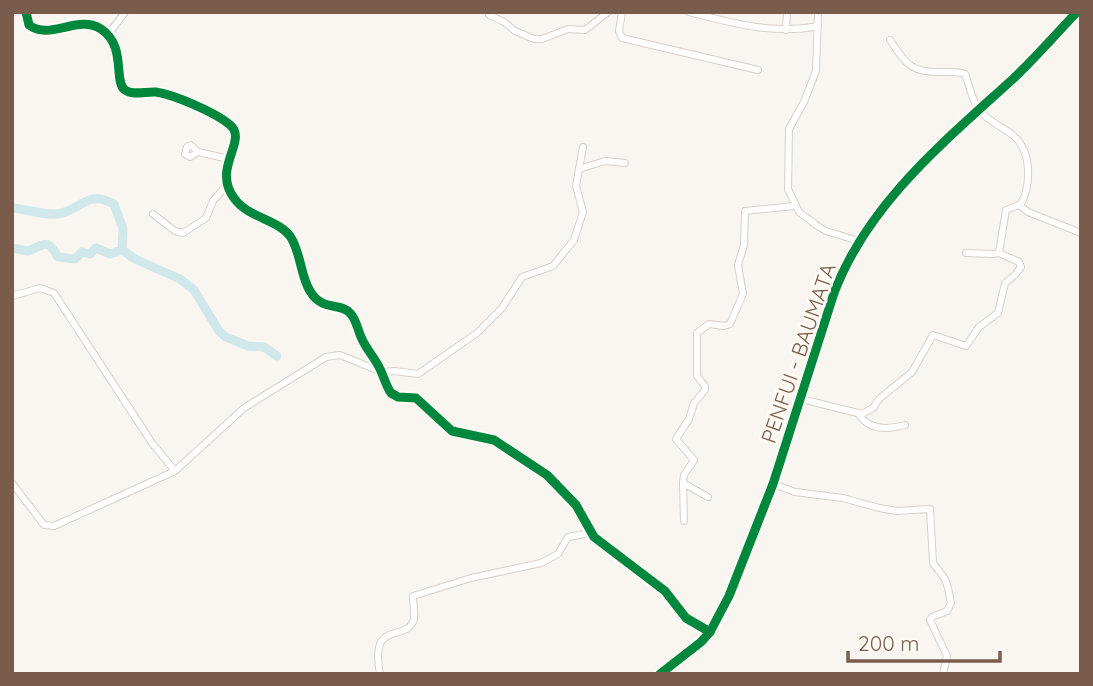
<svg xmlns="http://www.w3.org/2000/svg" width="1093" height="686" font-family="Quicksand,sans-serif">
	<rect width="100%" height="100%" fill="#f9f5f0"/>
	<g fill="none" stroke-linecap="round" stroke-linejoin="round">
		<g stroke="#d0e8ea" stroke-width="9">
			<path d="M12 208C27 209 42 215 57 214 82 211 85 189 114 204L123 229 122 250 135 259 180 279 194 290 219 331 226 337 248 346 264 347 277 356"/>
			<path d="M12 248 28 251C44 245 47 237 58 257L75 259 82 252 90 254 96 248 110 254 122 250"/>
		</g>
		<g stroke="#d7d1cb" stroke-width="8">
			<g id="street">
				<path d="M26 12 29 25C50 41 78 14 101 29 127 46 113 82 125 90 133 96 147 91 156 92 175 95 214 112 229 124 250 140 211 167 234 198 248 218 277 219 290 236 301 252 300 275 310 291 322 312 341 302 350 313 356 319 358 330 361 337 366 349 375 358 380 369 384 377 386 386 391 393L398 397 416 398 452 431 494 440 547 475 576 505 594 537 665 591 686 618 710 632"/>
				<polyline points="622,12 619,31 622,38 758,70"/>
				<path d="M689 12C731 23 775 35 818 26"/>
				<polyline points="818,12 816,71 804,102 789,129 788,189 799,212 819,227 826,231 859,241"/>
				<polyline points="489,15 504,22 515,31 534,39 542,39 568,29 585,30 608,12"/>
				<polyline points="786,30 787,12"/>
				<polyline points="108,35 125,12"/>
				<path d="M890 40C907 65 911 73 943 72 951 72 958 71 965 74 970 86 971 99 979 110 989 122 1003 127 1014 136 1032 152 1031 185 1021 204L1006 210 999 253 993 254 966 253"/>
				<polyline points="198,152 190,157 185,154 187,147 191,145 198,152 229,159"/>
				<polyline points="579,169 605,161 625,163"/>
				<polyline points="1019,205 1028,212 1081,233"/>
				<polyline points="153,214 175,231 183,233 206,218 213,201 227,185"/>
				<polyline points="12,296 40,288 54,293 152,443 175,471"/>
				<polyline points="801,399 862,414 873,408 879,399 912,372 933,335 966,346 979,327 998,313 1005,283 1015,275 1021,267 1019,262 999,253"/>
				<path d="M858 413C868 430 887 430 905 425"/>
				<polyline points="12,483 44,525 54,526 175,471 244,408 326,357 340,355 382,372 394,371 418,374 477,333 502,308 522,277 553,266 574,240 583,212 576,186 583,147"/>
				<polyline points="683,483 684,521"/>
				<polyline points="773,484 795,492 843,498 879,508 897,511 930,509 933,563 945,579 948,588 951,603 947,611 932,617 930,620 947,656 943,674"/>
				<polyline points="708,497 683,483 684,475 694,460 676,439 689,419 694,403 705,390 705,386 697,376 697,333 709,324 724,326 730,324 743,294 738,265 744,245 745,211 795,206"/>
				<path d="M380 674C369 617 407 644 414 619 415 612 413 603 413 596L471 578 541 563 558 554 568 537 591 533"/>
			</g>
		</g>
		<g stroke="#d9d2cb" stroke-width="10">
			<path id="secondary" d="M660 674 701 642 710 632 729 596 773 484 834 293C868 203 945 141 1014 78 1036 57 1056 34 1077 12"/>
		</g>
		<use href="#street" stroke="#fefefd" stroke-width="6"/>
		<use href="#secondary" stroke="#fefefd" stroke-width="8"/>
		<g stroke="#fffaf3" stroke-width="13">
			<g id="cycleway">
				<path d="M26 12 29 25C50 41 78 14 101 29 127 46 113 82 125 90 133 96 147 91 156 92 175 95 214 112 229 124 250 140 211 167 234 198 248 218 277 219 290 236 301 252 300 275 310 291 322 312 341 302 350 313 356 319 358 330 361 337 366 349 375 358 380 369 384 377 386 386 391 393L398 397 416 398 452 431 494 440 547 475 576 505 594 537 665 591 686 618 710 632"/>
				<path d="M660 674 701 642 710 632 729 596 773 484 834 293C868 203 945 141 1014 78 1036 57 1056 34 1077 12"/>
			</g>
		</g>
		<use href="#cycleway" stroke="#00873e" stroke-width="9"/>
	</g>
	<g text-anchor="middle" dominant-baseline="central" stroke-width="6" stroke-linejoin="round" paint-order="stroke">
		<g font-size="21" fill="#7a5c4d" stroke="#fffaf3">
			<text transform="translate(798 353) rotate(-71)">PENFUI - BAUMATA</text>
		</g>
	</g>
	<rect width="1093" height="686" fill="none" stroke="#7a5c4d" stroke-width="28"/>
	<path d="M848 651v10h152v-10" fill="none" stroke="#7a5c4d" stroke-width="3.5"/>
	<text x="858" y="651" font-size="21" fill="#7a5c4d" stroke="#fffaf3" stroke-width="5" paint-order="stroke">200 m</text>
</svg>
